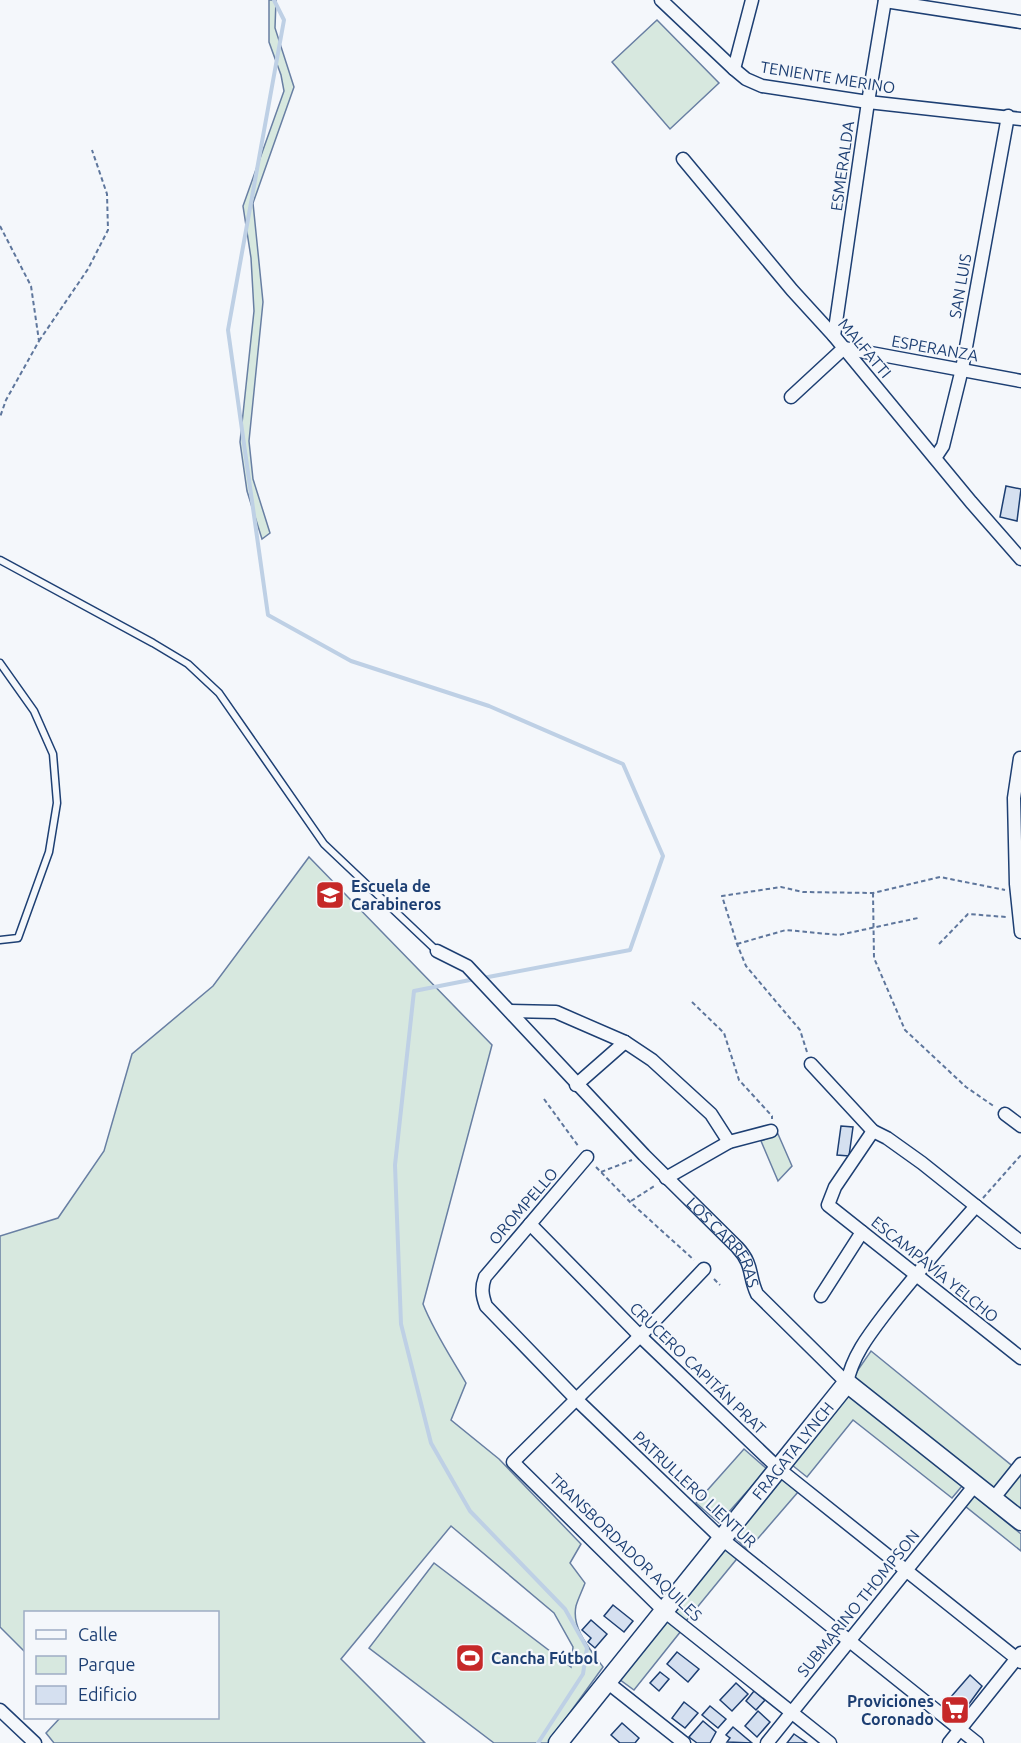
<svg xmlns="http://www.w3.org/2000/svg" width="1021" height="1743" font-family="Ubuntu,sans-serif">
	<rect width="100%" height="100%" fill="#f4f7fb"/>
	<g fill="#d7e8df" stroke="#687fa3" stroke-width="1.5">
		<polygon points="269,0 276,0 275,28 294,87 253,203 263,302 249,441 253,479 270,533 262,539 247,491 240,442 254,311 251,258 243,206 284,91 281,75 269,42"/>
		<polygon points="657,20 719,83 670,129 612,62"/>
		<path d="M309 857 492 1045 423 1304C434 1332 451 1357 466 1383L451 1420 499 1459 581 1544 570 1563 585 1583C582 1591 578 1599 576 1606 571 1629 591 1650 603 1667L548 1743H494L369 1648 434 1563 571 1667 573 1647 554 1613 451 1526 341 1659 425 1743H54L46 1733 60 1718H218V1612H26L25 1652 0 1627V1236L58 1218 104 1151 132 1054 213 986Z"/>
		<polygon points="778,1134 792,1166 778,1181 761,1141"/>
		<polygon points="871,1351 1021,1473 1021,1513 853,1377"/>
		<polygon points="848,1395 962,1486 952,1498 853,1420 807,1477 792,1465"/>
		<polygon points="744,1449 767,1469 719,1523 696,1503"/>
		<polygon points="778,1476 798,1492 748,1550 729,1533"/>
		<polygon points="973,1495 1021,1534 1021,1551 965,1506"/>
		<polygon points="724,1541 740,1555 686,1621 670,1609"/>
		<polygon points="667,1619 681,1631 634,1690 619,1679"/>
	</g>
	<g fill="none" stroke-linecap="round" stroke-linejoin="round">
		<g stroke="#bed0e5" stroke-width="4">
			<polyline points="274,0 284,20 228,330 268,615 351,661 489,706 623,764 663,856 630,950 483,978"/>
			<polyline points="475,979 414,991 395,1165 401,1324 431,1443 470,1511 565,1609 587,1648 583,1674 538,1743"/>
		</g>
	</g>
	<g fill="#d5e0f0" stroke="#1d3f73" stroke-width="1.5">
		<polygon points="1006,486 1021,489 1017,521 1000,517"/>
		<polygon points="841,1126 853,1127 849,1156 837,1155"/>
		<polygon points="613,1605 633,1621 624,1632 604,1616"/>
		<polygon points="591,1620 607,1634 595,1648 588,1642 591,1638 582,1630"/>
		<polygon points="677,1652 699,1669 688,1682 667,1664"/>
		<polygon points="660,1672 669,1679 659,1691 650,1683"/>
		<polygon points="970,1675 982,1686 958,1719 943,1706"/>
		<polygon points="736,1683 748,1694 732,1711 720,1700"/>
		<polygon points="754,1691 765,1700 756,1710 746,1701"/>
		<polygon points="684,1702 698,1713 685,1728 672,1718"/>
		<polygon points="710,1706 726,1719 718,1728 702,1715"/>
		<polygon points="758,1711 770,1722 757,1737 745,1726"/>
		<polygon points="703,1721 716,1732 710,1743 697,1743 689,1737"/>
		<polygon points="622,1723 639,1738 635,1743 620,1743 611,1735"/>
		<polygon points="733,1727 752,1743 727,1742 730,1738 726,1735"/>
		<polygon points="794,1734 807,1743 787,1743"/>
	</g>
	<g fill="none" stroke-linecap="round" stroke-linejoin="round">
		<g stroke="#1d3f73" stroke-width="9">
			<g id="lane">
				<polyline points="0,560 153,643 188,664 219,693 324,844 437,951"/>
				<polyline points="0,663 34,711 53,754 57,803 49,852 18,938 0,940"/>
			</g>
		</g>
		<g stroke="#1d3f73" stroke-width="15">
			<g id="street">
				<polyline points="661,0 734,69 746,79 762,86 868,102 1021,119"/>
				<polyline points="885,1 1021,22"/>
				<polyline points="734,69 752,0"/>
				<polyline points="683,159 792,290 834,336 971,502 1021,559"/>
				<polyline points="834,336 868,102 885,0"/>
				<polyline points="791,397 844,348 1021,381"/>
				<polyline points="935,458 943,446 962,369 1008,116"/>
				<polyline points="1020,758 1014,798 1016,884 1021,932"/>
				<path id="s1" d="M437 951 467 966 644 1155 737 1247C754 1265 748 1275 757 1294L847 1383"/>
				<polyline points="510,1011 556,1012 625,1042 652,1060 711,1114 729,1142"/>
				<polyline points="811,1064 873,1131 887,1138 922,1163 1021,1242"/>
				<polyline points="576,1085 625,1042"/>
				<polyline points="1005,1114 1021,1126"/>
				<polyline points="873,1131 835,1187 828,1205 1021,1358"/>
				<path d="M587 1157 485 1277C481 1288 482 1295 486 1306L577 1400 722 1539 977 1743"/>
				<polyline points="666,1178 729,1142 771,1131"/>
				<polyline points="530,1224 640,1336 779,1469 1021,1662"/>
				<polyline points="704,1269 640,1336 513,1462 664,1611 830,1743"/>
				<polyline points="821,1296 862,1232"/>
				<path d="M847 1383C852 1357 868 1336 884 1315 913 1277 944 1242 976 1206"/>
				<polyline points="993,1499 1021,1464"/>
				<polyline points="607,1682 684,1743"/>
				<polyline points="0,1710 35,1743"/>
				<polyline points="767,1743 975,1485"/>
				<polyline points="949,1743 1021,1653"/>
			</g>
		</g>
		<g stroke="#1d3f73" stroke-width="21">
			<g id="secondary">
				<path id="s2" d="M558 1743 847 1383 1021 1521"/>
			</g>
		</g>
		<g stroke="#5e769c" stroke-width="2" stroke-dasharray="4.5 3" stroke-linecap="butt">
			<polyline points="0,226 31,286 39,341 6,400 0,417"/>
			<polyline points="39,341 88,269 108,230 107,194 92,150"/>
			<polyline points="873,893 874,958 905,1030 966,1087 995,1107"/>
			<polyline points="737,944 786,930 839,935 918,918"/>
			<polyline points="939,944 968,914 1006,917"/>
			<polyline points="692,1002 724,1033 739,1080 772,1116 772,1119"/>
			<polyline points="807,1052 800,1030 746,966 737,944 722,896 781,887 803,892 873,893 940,877 1005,890"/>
			<polyline points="544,1099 579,1147"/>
			<polyline points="596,1167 630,1202 694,1260"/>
			<polyline points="601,1172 632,1160"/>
			<polyline points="983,1198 1021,1155"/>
			<polyline points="631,1201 656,1185"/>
			<polyline points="714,1279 720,1285"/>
		</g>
		<use href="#lane" stroke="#f4f7fb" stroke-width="6"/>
		<use href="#street" stroke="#f4f7fb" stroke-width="12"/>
		<use href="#secondary" stroke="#f4f7fb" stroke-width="18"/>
	</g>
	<defs>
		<g id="university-square" transform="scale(1.5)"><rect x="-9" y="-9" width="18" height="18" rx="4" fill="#c62828" stroke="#f4f7fb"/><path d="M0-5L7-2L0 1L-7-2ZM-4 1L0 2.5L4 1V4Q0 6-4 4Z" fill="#fff"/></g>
		<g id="stadium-square" transform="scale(1.5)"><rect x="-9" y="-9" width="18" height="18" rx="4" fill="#c62828" stroke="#f4f7fb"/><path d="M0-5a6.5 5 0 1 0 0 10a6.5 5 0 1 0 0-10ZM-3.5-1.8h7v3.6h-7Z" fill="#fff"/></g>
		<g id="supermarket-square" transform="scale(1.5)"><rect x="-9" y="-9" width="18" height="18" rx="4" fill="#c62828" stroke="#f4f7fb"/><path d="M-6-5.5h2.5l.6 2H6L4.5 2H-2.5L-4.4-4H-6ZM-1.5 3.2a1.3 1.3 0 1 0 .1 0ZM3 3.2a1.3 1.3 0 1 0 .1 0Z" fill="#fff"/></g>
	</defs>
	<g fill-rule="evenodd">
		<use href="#university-square" x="330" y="895"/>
		<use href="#stadium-square" x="470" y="1658"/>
		<use href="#supermarket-square" x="955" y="1710"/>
	</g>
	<g text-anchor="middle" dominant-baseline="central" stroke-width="4.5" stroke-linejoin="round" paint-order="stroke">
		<g font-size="16" fill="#1d3f73" stroke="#f4f7fb">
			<text transform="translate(828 77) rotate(9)">TENIENTE MERINO</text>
			<text transform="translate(842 166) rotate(-82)">ESMERALDA</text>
			<text transform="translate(960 286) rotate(-80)">SAN LUIS</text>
			<text transform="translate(865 348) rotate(50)">MALFATTI</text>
			<text transform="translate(935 348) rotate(10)">ESPERANZA</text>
			<text transform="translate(523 1206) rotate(-49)">OROMPELLO</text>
			<text stroke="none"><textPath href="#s1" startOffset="412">LOS CARRERAS</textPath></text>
			<text transform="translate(935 1269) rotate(39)">ESCAMPAVÍA YELCHO</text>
			<text transform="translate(698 1368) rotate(44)">CRUCERO CAPITÁN PRAT</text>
			<text stroke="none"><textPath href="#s2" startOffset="375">FRAGATA LYNCH</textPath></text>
			<text transform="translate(695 1489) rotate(43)">PATRULLERO LIENTUR</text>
			<text transform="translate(626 1547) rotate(44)">TRANSBORDADOR AQUILES</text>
			<text transform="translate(858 1603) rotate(-51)">SUBMARINO THOMPSON</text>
		</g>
		<g font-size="16" font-weight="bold" fill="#1d3f73" stroke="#f4f7fb" text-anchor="start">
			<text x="351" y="886">Escuela de<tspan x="351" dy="18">Carabineros</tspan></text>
			<text x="491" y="1658">Cancha Fútbol</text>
			<text x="934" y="1701" text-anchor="end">Proviciones<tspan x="934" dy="18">Coronado</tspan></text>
		</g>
	</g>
	<rect x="24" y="1611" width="195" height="108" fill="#f4f7fb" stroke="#9eadc5" stroke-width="1.5"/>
	<rect x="36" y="1630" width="30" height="9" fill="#f4f7fb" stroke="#9eadc5" stroke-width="1.5"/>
	<text x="78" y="1641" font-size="18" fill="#1d3f73">Calle</text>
	<rect x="36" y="1656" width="30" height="18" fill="#d7e8df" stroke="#9eadc5" stroke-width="1.5"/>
	<text x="78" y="1671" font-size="18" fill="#1d3f73">Parque</text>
	<rect x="36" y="1686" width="30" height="18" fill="#d5e0f0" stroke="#9eadc5" stroke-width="1.5"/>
	<text x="78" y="1701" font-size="18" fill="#1d3f73">Edificio</text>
</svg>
